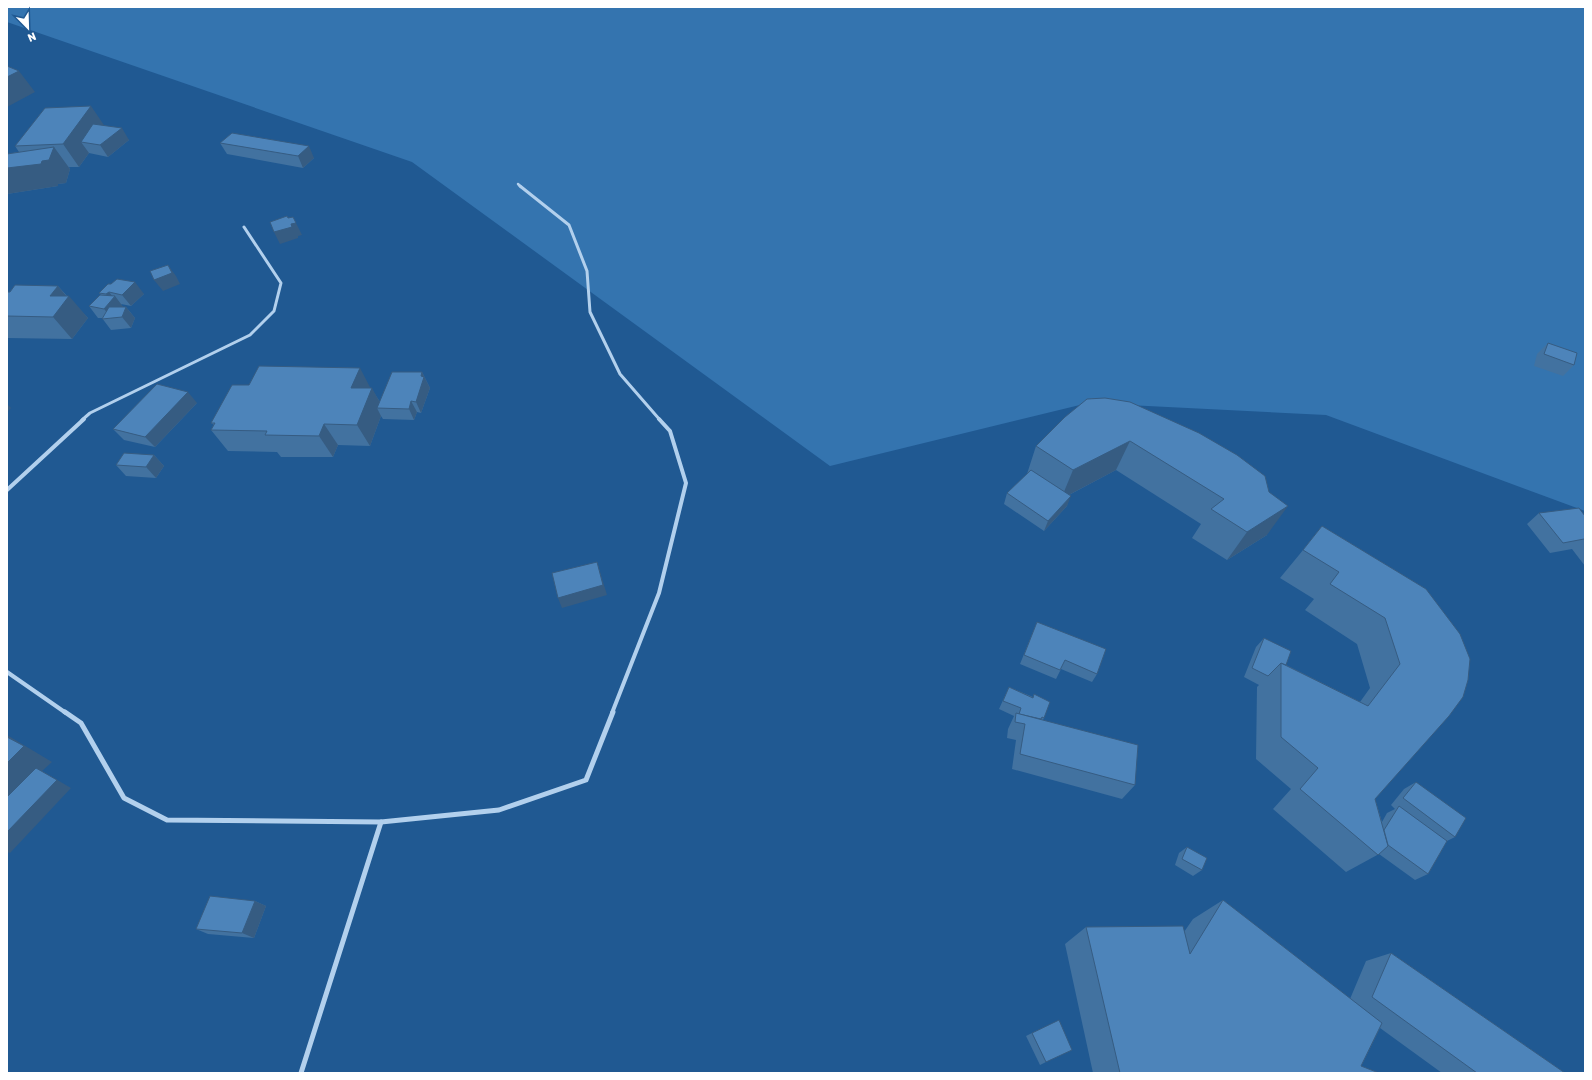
<svg xmlns="http://www.w3.org/2000/svg" width="1592" height="1080" font-family="Rubik,sans-serif">
	<rect width="100%" height="100%" fill="#205992"/>
	<polygon fill="#3474af" points="7,7 1585,7 1585,511 1326,415 1088,403 830,466 412,162 7,22"/>
	<g fill="none" stroke-linecap="round" stroke-linejoin="round">
		<polyline stroke="#b2d0ed" stroke-width="2.5" points="518,184 521,187"/>
		<g stroke="#b2d0ed" stroke-width="3">
			<polyline points="520,186 569,225 587,271 590,312 620,374 660,420"/>
			<polyline points="82,420 90,413 250,335 274,311 281,283 244,227"/>
		</g>
		<g stroke="#b2d0ed" stroke-width="4">
			<polyline points="7,490 84,419"/>
			<polyline points="7,672 66,713"/>
			<polyline points="612,713 659,593 686,483 670,431 659,419"/>
		</g>
		<g stroke="#b2d0ed" stroke-width="5">
			<polyline points="65,712 81,723 124,798 167,820 381,822 499,810 586,780 613,712"/>
			<polyline points="301,1073 381,822"/>
		</g>
	</g>
	<g fill="#4272a0">
		<polygon points="104,125 129,140 108,157 89,153 79,167 69,167 70,169 66,183 58,184 58,186 7,194 7,154 19,152 15,146"/>
		<polygon points="220,143 314,158 303,168 227,154"/>
		<polygon points="108,284 144,294 131,306 121,304 123,307 126,307 135,318 131,328 111,330 102,318 98,318 89,306 101,295 99,293"/>
		<polygon points="58,286 67,296 88,318 72,339 7,338 7,292"/>
		<polygon points="1548,343 1574,365 1563,376 1534,366 1537,354"/>
		<polygon points="422,372 430,388 421,413 417,412 414,420 383,419 381,416 370,446 338,445 333,457 281,457 277,452 228,451 211,430 214,425 211,423 249,385 371,388 380,402"/>
		<polygon points="1105,398 1267,535 1227,560 1192,538 1201,524 1116,470 1069,495 1067,506 1044,531 1004,504 1007,493 1027,474 1036,446"/>
		<polygon points="197,403 155,447 124,440 113,429"/>
		<polygon points="154,455 164,466 156,478 126,476 116,465"/>
		<polygon points="1539,513 1585,516 1585,566 1572,549 1550,553 1527,524"/>
		<polygon points="1322,526 1426,589 1375,799 1382,822 1387,813 1395,809 1391,805 1404,789 1416,782 1455,837 1447,841 1428,874 1415,880 1379,854 1346,872 1273,809 1291,789 1256,759 1257,687 1259,685 1244,677 1256,647 1264,638 1286,665 1360,702 1370,688 1357,644 1305,610 1314,599 1280,578 1299,555"/>
		<polygon points="1037,622 1097,674 1092,682 1061,669 1056,679 1020,664"/>
		<polygon points="1009,687 1033,697 1034,694 1044,718 1043,720 1135,785 1122,799 1012,769 1016,740 1007,738 1008,729 1014,716 999,709"/>
		<polygon points="1187,847 1202,870 1193,876 1175,865 1179,853"/>
		<polygon points="1223,900 1350,999 1366,961 1391,953 1565,1073 1442,1073 1380,1028 1361,1066 1379,1073 1093,1073 1065,944 1086,927 1184,932 1193,919"/>
		<polygon points="255,901 266,906 254,938 208,934 196,929"/>
		<polygon points="1032,1033 1046,1062 1040,1065 1026,1036"/>
	</g>
	<g fill="#365c82">
		<polygon points="19,71 35,92 7,107 7,77"/>
		<polygon points="91,106 106,128 81,142 89,153 79,167 63,144"/>
		<polygon points="122,128 129,140 108,157 100,145"/>
		<polygon points="309,146 314,158 303,168 298,156"/>
		<polygon points="54,147 70,169 66,183 58,184 58,186 7,194 7,168 42,161"/>
		<polygon points="293,217 302,235 298,236 298,238 280,244 274,232 292,224"/>
		<polygon points="168,265 176,276 180,284 163,291 154,280"/>
		<polygon points="135,282 144,294 131,306 122,295"/>
		<polygon points="58,286 68,298 69,296 88,318 72,339 53,317 50,296"/>
		<polygon points="109,292 114,298 115,296 124,308 112,318 104,309 111,301 106,294"/>
		<polygon points="126,307 135,318 131,328 122,317"/>
		<polygon points="360,368 371,389 372,388 383,408 377,408 381,416 370,446 357,425 351,388"/>
		<polygon points="422,372 430,388 421,413 416,402"/>
		<polygon points="188,392 197,403 155,447 145,437"/>
		<polygon points="411,401 417,412 414,420 409,409"/>
		<polygon points="7,404 11,408 7,412"/>
		<polygon points="324,424 338,445 333,457 319,436"/>
		<polygon points="1130,441 1116,470 1061,499 1073,470"/>
		<polygon points="154,455 164,466 156,478 146,467"/>
		<polygon points="1071,496 1067,506 1044,531 1048,521"/>
		<polygon points="1288,506 1267,535 1227,560 1247,532"/>
		<polygon points="597,562 607,595 562,608 558,598"/>
		<polygon points="7,735 52,762 42,771 71,788 10,853 7,852"/>
		<polygon points="255,901 266,906 254,938 242,933"/>
	</g>
	<g fill="#4d84ba" stroke="#365c82">
		<polygon points="7,66 19,71 7,77"/>
		<polygon points="91,106 63,144 15,146 45,108"/>
		<polygon points="93,124 122,128 100,145 81,142"/>
		<polygon points="232,133 309,146 298,156 220,143"/>
		<polygon points="54,147 49,160 42,161 41,164 7,168 7,154"/>
		<polygon points="287,216 288,218 293,217 296,223 291,224 292,227 274,232 270,222"/>
		<polygon points="168,265 172,273 154,280 150,271"/>
		<polygon points="117,279 135,282 122,295 109,292 106,294 99,293 108,284 111,284"/>
		<polygon points="15,285 58,286 50,296 69,296 53,317 7,316 7,292 10,292"/>
		<polygon points="100,295 115,296 104,309 89,306"/>
		<polygon points="109,307 126,307 122,317 102,319"/>
		<polygon points="1548,343 1577,353 1574,365 1544,354"/>
		<polygon points="259,366 360,368 351,388 372,388 357,425 324,424 319,436 265,435 267,431 211,430 215,423 211,423 232,385 249,385"/>
		<polygon points="392,372 422,372 421,376 424,377 416,402 411,401 409,409 377,408"/>
		<polygon points="157,384 188,392 145,437 113,429"/>
		<polygon points="1105,398 1130,402 1199,433 1237,455 1265,476 1269,492 1288,506 1247,532 1211,509 1224,499 1130,441 1073,470 1036,446 1065,417 1087,399"/>
		<polygon points="124,453 154,455 146,467 116,465"/>
		<polygon points="1031,470 1071,496 1048,521 1007,493"/>
		<polygon points="1579,508 1585,516 1585,538 1584,539 1563,543 1539,513"/>
		<polygon points="1322,526 1426,589 1460,634 1470,659 1468,680 1463,697 1449,716 1375,799 1388,846 1378,855 1300,789 1318,768 1281,737 1281,663 1368,706 1400,664 1385,618 1330,584 1339,572 1303,550"/>
		<polygon points="597,562 603,585 558,598 552,573"/>
		<polygon points="1037,622 1106,649 1097,674 1065,660 1060,670 1024,655"/>
		<polygon points="1264,638 1291,651 1286,665 1281,663 1268,676 1252,668"/>
		<polygon points="1009,687 1033,698 1034,694 1050,702 1044,718 1042,717 1041,719 1019,714 1021,708 1003,701"/>
		<polygon points="1016,713 1138,745 1135,785 1020,754 1025,724 1015,722"/>
		<polygon points="7,737 24,746 7,763"/>
		<polygon points="36,768 57,780 7,832 7,797"/>
		<polygon points="1416,782 1466,818 1455,837 1403,798"/>
		<polygon points="1399,806 1447,841 1428,874 1388,845 1384,830"/>
		<polygon points="1187,847 1207,858 1202,870 1182,859"/>
		<polygon points="210,896 255,901 242,933 196,929"/>
		<polygon points="1223,900 1382,1023 1361,1066 1379,1073 1120,1073 1086,927 1183,926 1190,954"/>
		<polygon points="1391,953 1565,1073 1477,1073 1372,997"/>
		<polygon points="1059,1020 1072,1050 1046,1062 1032,1033"/>
	</g>
	<rect width="1592" height="1080" fill="none" stroke="#ffffff" stroke-width="16"/>
	<g transform="translate(28 28) rotate(157)" stroke="#205992" stroke-width="3" paint-order="stroke">
	<path d="M0-3L7 15L0 10L-7 15Z" fill="#ffffff"/>
	<text y="-6" font-size="11" font-weight="bold" text-anchor="middle" fill="#ffffff">N</text>
	</g>
</svg>
